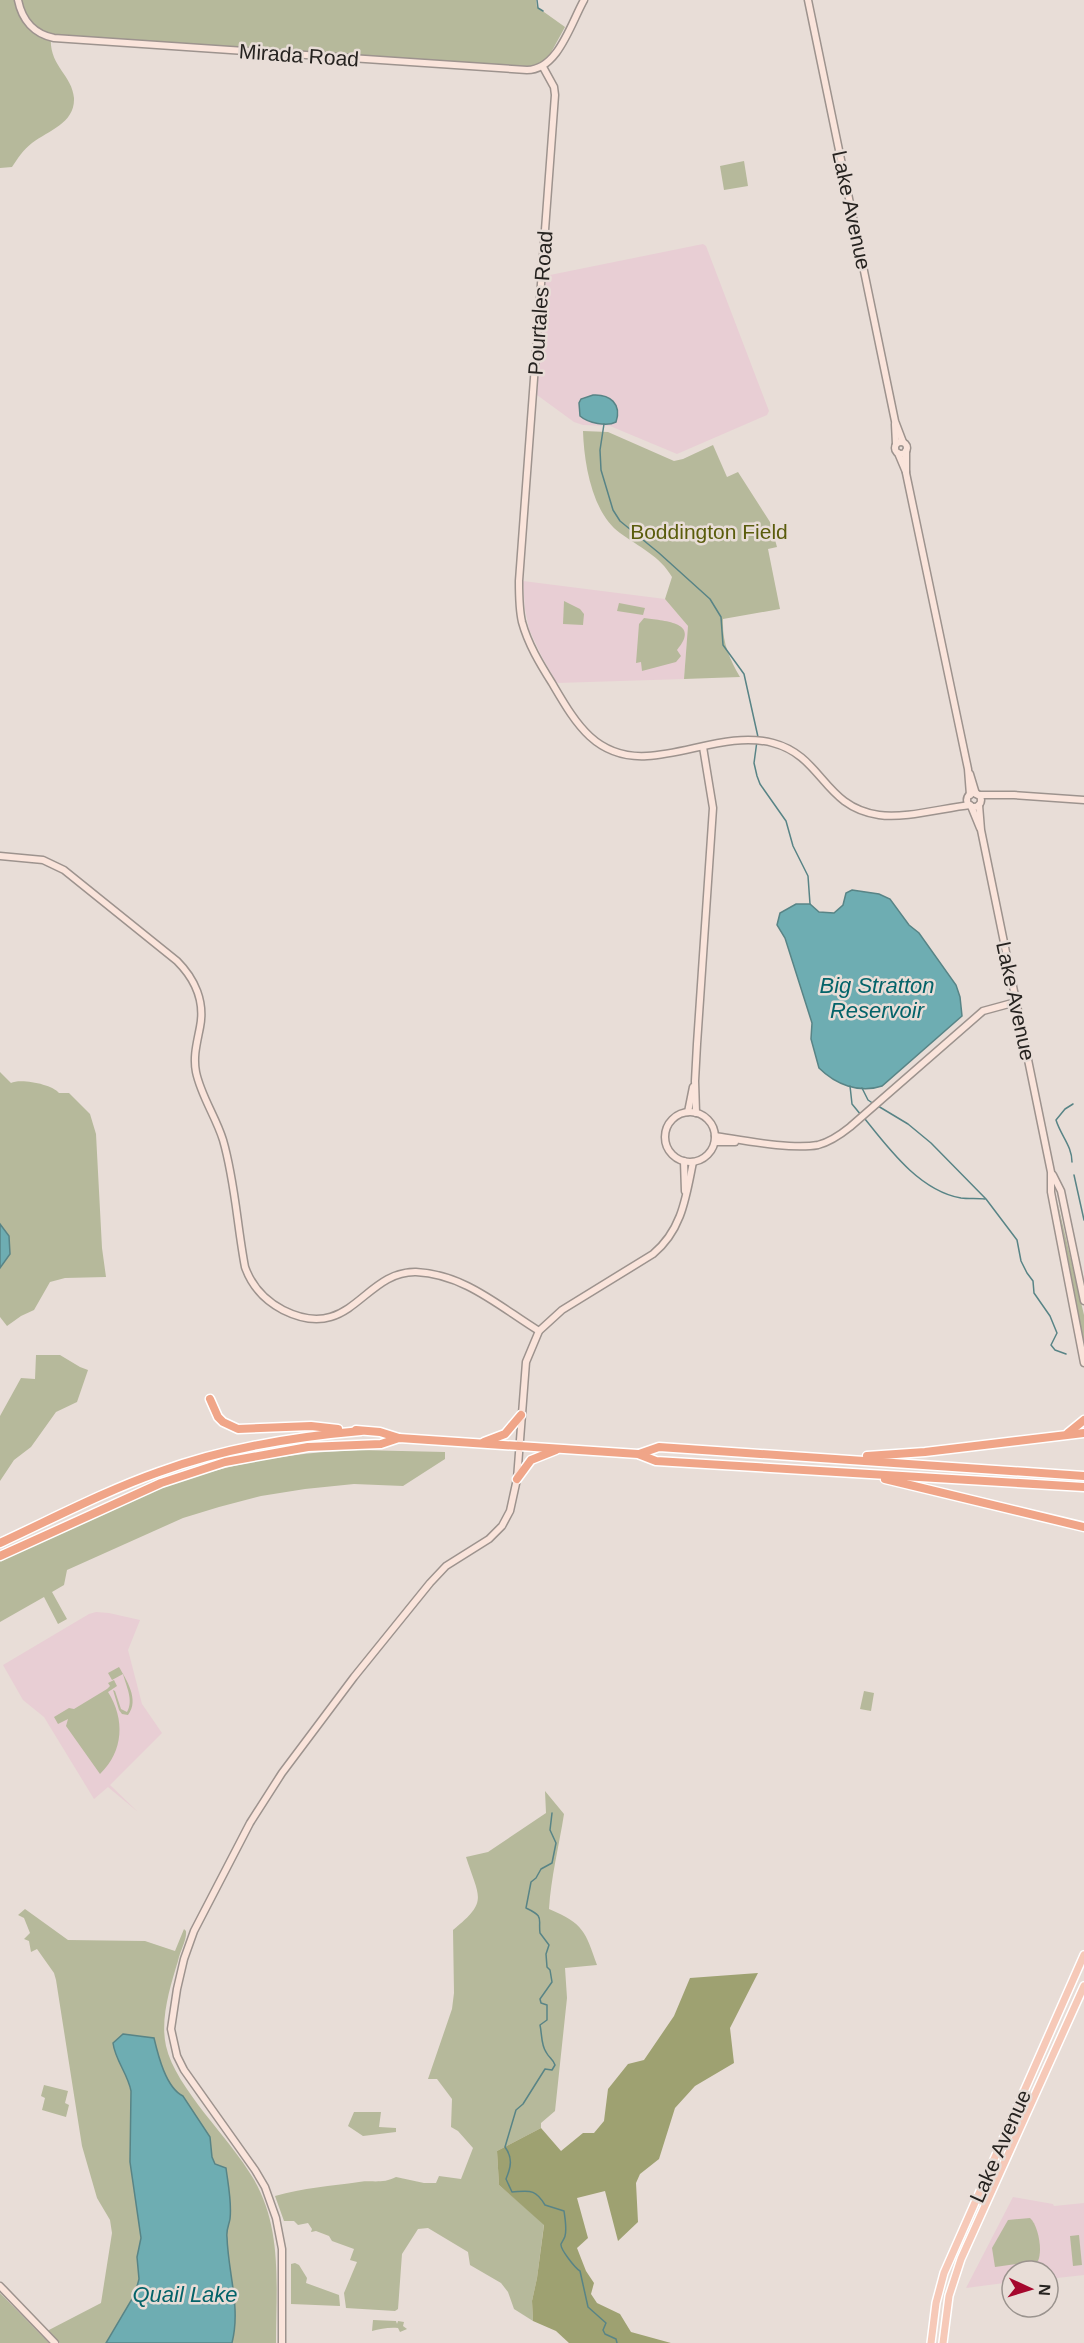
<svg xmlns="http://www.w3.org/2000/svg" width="1084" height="2343" font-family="Helvetica,sans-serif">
	<rect width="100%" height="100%" fill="#e8ddd7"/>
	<g fill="#e8ced4">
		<polygon points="703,244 706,246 769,411 767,415 677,454 610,426 583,425 574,422 537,395 545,276"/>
		<polygon points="523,581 665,599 688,626 684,679 557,683 542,657 529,629 525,609"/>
		<polygon points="96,1612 109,1613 140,1620 128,1650 142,1704 162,1733 110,1785 138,1812 108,1787 94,1799 44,1717 23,1700 3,1665 89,1614"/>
		<polygon points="1013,2197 1053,2204 1054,2206 1084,2203 1084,2275 1048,2279 1048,2271 1012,2271 1012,2282 966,2288"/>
	</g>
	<g fill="#b6b99b">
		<path d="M0 0H536L537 7 565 27 548 58 532 67 51 35C48 66 72 74 74 98 75 123 49 130 32 143 23 150 18 158 12 167L0 168Z"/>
		<polygon points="744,161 748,186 724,190 720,166"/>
		<path d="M583 431 608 432 674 461 683 459 713 445 727 477 738 472 770 522 777 547 768 549 780 609 723 619C722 642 729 658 740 677L684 679 688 626 665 599 672 577C660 556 639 547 620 533 592 513 584 463 583 431Z"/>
		<polygon points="564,601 580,609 584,614 583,625 563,624"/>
		<polygon points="619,603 645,608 643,615 617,611"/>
		<path d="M644 618C662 621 702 621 677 650L681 656 676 662 642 671 641 662 636 663 639 624Z"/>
		<path d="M0 1072 11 1083C20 1078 52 1084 59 1093H69L90 1114 96 1134 102 1248 106 1277 65 1278 50 1282 34 1310 21 1316 7 1326 0 1317Z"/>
		<polygon points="1056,1196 1084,1315 1084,1344 1057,1200"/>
		<polygon points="36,1355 60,1355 80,1367 88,1370 77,1402 56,1412 31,1447 14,1460 0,1481 0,1416 21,1378 35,1379"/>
		<path d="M358 1450 445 1452V1459L403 1486 354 1484 305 1489 261 1496 219 1507 183 1518 67 1570 64 1585 52 1592 67 1619 58 1624 44 1597 0 1622V1561C70 1529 140 1491 214 1471 261 1458 309 1452 358 1450Z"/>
		<path d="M119 1667C126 1679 140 1700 128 1715L122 1714 119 1710 113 1690 115 1691 121 1709 127 1712C134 1700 126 1686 123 1674L112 1680 108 1673Z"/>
		<path d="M114 1680 117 1686 108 1692C125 1719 124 1751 100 1774L66 1726 68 1719 58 1724 54 1717 69 1708 74 1709 107 1689 110 1686 108 1683Z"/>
		<polygon points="864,1691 874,1693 871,1711 860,1709"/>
		<path d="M545 1791 564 1814C559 1846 551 1877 549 1909 584 1924 585 1931 597 1965L565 1968 567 1998 555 2111 541 2123V2128L497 2151 499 2185 544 2224 537 2278 532 2301 533 2321 514 2309 508 2292 501 2283 470 2265 468 2252 428 2228 418 2229 402 2254 398 2309 395 2311 346 2308 344 2293 357 2262 350 2260 354 2249 332 2241 329 2236 316 2231 311 2232 312 2229 308 2223 298 2225 294 2221H284L275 2196C303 2188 331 2186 359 2182 373 2180 383 2184 396 2177L424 2183H436L439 2176 461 2179 473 2148 458 2131 451 2127 452 2099 437 2079H428L452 2009 454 1993 453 1930C489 1901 479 1898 466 1857L488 1852 546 1813Z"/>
		<path d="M25 1909 68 1940 145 1941 175 1951 184 1929 186 1931C187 1940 180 1951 178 1961 170 1987 160 2019 166 2046 176 2089 230 2138 253 2178 283 2228 276 2287 276 2343H60L47 2331 101 2303 112 2233 110 2220 97 2198 82 2146 56 1980 54 1973 37 1949 31 1952 29 1941 24 1939 30 1933 24 1918 18 1915Z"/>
		<polygon points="44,2085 68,2091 65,2103 69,2105 66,2117 42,2110 45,2098 41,2096"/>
		<polygon points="354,2112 381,2112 379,2127 396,2128 396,2132 363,2136 348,2126"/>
		<path d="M1030 2218C1038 2225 1043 2250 1038 2261L995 2267 992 2248 1008 2220Z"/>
		<polygon points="1079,2235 1082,2265 1073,2266 1070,2236"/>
		<polygon points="295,2263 299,2265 307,2278 306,2283 339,2295 340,2306 291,2304 291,2264"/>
		<polygon points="0,2293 49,2343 0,2343"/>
		<path d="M373 2320 396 2321 397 2324 398 2321 404 2322 403 2326 407 2329 400 2332 398 2328C389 2327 380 2329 372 2331Z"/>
	</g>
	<polygon fill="#9ea171" points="758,1973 730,2028 734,2063 695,2086 675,2108 659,2159 640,2174 636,2183 638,2222 618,2241 605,2191 577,2198 588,2238 577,2248 586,2271 594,2283 591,2294 597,2303 620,2314 631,2332 671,2343 569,2343 556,2331 533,2321 532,2301 537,2278 544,2225 499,2185 497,2151 541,2128 561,2151 583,2133 594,2133 604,2121 608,2089 628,2064 644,2060 674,2016 690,1978"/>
	<g fill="#6eadb2" stroke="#588486" stroke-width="1.5">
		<path d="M593 395C610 394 622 404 616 422 607 427 588 423 580 416L579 403 581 399Z"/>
		<path d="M852 890 879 894 890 899 909 925 919 933 956 985 960 997 962 1016 882 1086C859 1094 835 1084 819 1068L811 1039 812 1023 785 938 777 925 780 913 796 904H810L819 912 834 913 843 905 846 893Z"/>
		<polygon points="0,1224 9,1236 10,1254 0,1268"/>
		<path d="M123 2034 154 2038C158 2055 166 2088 183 2096L210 2137 212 2157 215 2164 226 2168C228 2184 232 2202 230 2219 229 2225 226 2230 227 2237 228 2273 241 2307 232 2343H106L135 2294 139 2279 137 2257 141 2238 130 2162 131 2091C128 2074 115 2060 113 2043Z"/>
	</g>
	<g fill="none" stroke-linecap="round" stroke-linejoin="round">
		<g stroke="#588486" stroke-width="1.5">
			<polyline points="537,0 538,8 543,11"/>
			<polyline points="604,424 600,450 601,470 613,510 620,521 659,553 710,599 721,617 723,645 744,674 758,737"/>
			<polyline points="757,741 754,763 757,776 760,784 786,821 793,846 808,876 810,904"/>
			<polyline points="850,1086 852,1104 861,1115"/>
			<polyline points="862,1088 868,1100 874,1104"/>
			<polyline points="878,1106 908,1124 931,1143 986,1199 1017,1240 1021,1261 1027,1273 1033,1281 1034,1293 1050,1316 1057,1333 1051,1345 1055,1350 1066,1354"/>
			<path d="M865 1119C889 1149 920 1191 961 1198 969 1199 977 1198 985 1199"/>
			<path d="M1072 1162C1072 1146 1061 1136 1056 1120L1065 1109 1073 1104"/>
			<polyline points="1074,1175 1084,1220"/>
			<path d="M552 1813 550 1830 556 1843 552 1863 541 1869 536 1878 531 1882 526 1908C545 1917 538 1918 540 1933L549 1945 546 1954 547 1967 550 1970 552 1982 540 1999 541 2003 547 2005V2020L540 2025C542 2034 541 2045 546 2052 549 2058 553 2059 555 2065L552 2070 545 2069 523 2104 516 2110 505 2147C513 2158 511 2167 506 2179L512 2192C529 2191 535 2188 545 2205L564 2211C565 2218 567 2229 565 2236 565 2237 561 2244 561 2244 560 2249 575 2268 580 2271L588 2307 606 2323 603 2330 605 2334 616 2339 617 2343"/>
		</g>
		<g stroke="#9d938e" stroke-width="9">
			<g id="secondary">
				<path d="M18 0C22 20 34 34 54 38L527 70C558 70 571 23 584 0"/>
				<polyline points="808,0 895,421 903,442"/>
				<path d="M543 67 554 87 555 95 519 581C519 594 519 609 522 622 528 644 540 664 552 683 575 722 595 759 647 756 688 754 732 732 773 743 823 756 823 807 879 815 904 819 943 808 970 805"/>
				<polyline points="895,424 896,444"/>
				<circle cx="901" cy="448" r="6"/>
				<polyline points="906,451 906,473 968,769 970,795"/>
				<polyline points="898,453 906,472"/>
				<polyline points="970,774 976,794"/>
				<circle cx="974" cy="800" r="7"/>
				<polyline points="978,795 1014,795 1084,800"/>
				<polyline points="979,805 981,830 1051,1172 1051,1192 1084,1363"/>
				<polyline points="971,806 980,828"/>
				<path d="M0 856 43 860 64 870 177 961C195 979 205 1002 200 1027 197 1043 193 1056 196 1072 201 1096 216 1117 223 1140 235 1181 237 1225 245 1267 252 1287 264 1300 283 1310 351 1344 363 1271 416 1272 464 1274 500 1307 539 1331"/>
				<polyline points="688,1112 693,1087"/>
				<circle cx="690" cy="1137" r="25"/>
				<polyline points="696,1113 695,1081 697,1044 713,808 703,747"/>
				<path d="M715 1136C742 1140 791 1150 818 1145 830 1142 840 1135 850 1127L983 1011 1016 1002"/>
				<polyline points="715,1142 735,1142"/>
				<polyline points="684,1161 685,1191"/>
				<polyline points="1053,1175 1061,1191 1084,1301"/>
				<polyline points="0,2286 55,2343"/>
				<path d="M282 2343V2249L276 2218 265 2187 255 2170 184 2070 177 2056 171 2029 177 1989 184 1959 194 1931 250 1823 282 1773 354 1677 430 1583 446 1566 489 1539 502 1526 510 1511 517 1479 526 1362 539 1331 562 1310 653 1254C682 1230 686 1197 693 1162"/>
			</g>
		</g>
		<g stroke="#fff" stroke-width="10">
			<g id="primary">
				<polyline points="931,2343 936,2303 944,2273 1084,1955"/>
				<polyline points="943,2343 949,2296 961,2259 1084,1986"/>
			</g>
		</g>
		<g stroke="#fff" stroke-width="11">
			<g id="highway">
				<polyline points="210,1399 218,1417 223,1422 238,1429 311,1426 338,1429"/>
				<polyline points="356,1430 380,1432 399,1438"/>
				<polyline points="1068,1433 1084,1420"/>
				<polyline points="484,1442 505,1434 521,1415"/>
				<polyline points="639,1454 659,1447 1084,1476"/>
				<polyline points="867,1456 925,1452 1084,1433"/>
				<polyline points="517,1479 531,1460 556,1450"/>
				<polyline points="885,1479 1084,1527"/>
				<path d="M0 1543C52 1519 105 1491 159 1472 224 1448 291 1437 361 1431"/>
				<polyline points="0,1556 161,1483 225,1462 308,1447 381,1444 399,1438 638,1454 656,1461 1084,1487"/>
			</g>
		</g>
		<use href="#secondary" stroke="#fae4db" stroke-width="6"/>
		<use href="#primary" stroke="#f6c9b8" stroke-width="7"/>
		<use href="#highway" stroke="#f0a588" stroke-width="8"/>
	</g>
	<g text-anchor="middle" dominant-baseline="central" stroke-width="5" stroke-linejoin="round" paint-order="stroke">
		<g font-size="21" fill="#262320" stroke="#e8ddd7">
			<text transform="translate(299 55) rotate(4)">Mirada Road</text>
			<text transform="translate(852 210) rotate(78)">Lake Avenue</text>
			<text transform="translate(540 303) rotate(-86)">Pourtales Road</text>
			<text transform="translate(1016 1001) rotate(78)">Lake Avenue</text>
			<text transform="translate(1000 2146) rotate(-66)">Lake Avenue</text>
		</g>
		<g font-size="21" fill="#5a5c0c" stroke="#e8ddd7">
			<text x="709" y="531">Boddington Field</text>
		</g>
		<g font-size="22" font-style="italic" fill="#046369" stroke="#e8ddd7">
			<text x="877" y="985">Big Stratton<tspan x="877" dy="25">Reservoir</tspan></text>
			<text x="185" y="2294">Quail Lake</text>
		</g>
	</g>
	<g transform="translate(1030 2289) rotate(94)"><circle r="28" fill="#e8ddd7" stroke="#9a938e" stroke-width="1.5"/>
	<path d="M0-4.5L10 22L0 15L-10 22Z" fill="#a5082e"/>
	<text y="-9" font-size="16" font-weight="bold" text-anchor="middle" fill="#262320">N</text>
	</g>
</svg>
